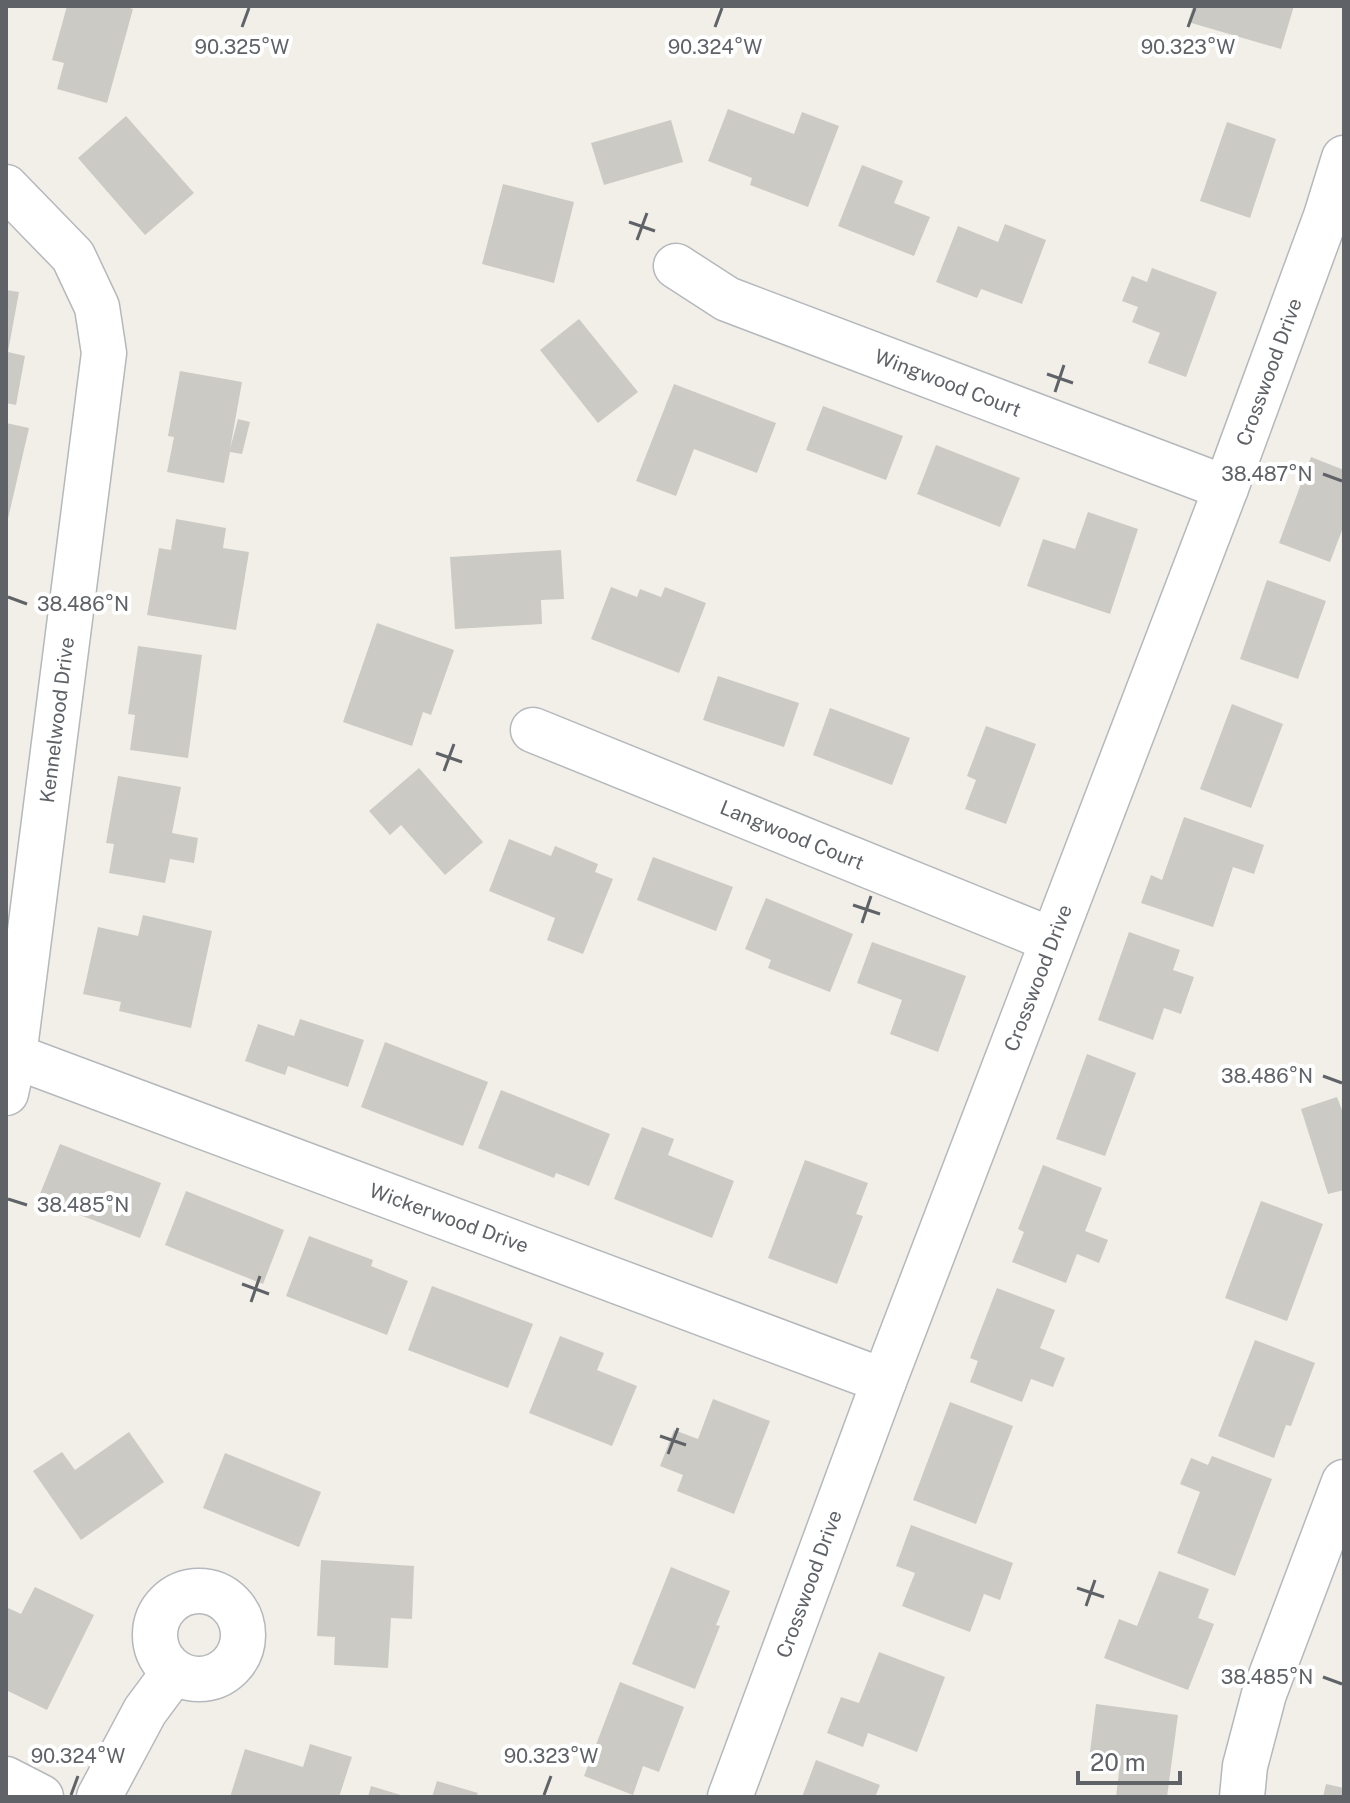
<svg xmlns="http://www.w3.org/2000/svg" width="1350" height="1803" font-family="'Public Sans',sans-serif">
	<rect width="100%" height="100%" fill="#f1efe8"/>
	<g fill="#cccac5">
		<polygon points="67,6 123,6 133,9 107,103 57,89 64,63 52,60"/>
		<polygon points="1193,6 1294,6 1281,49 1188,22"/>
		<polygon points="728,109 794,134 802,112 839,126 808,207 750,185 752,178 708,161"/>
		<polygon points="126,116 194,193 145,235 78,158"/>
		<polygon points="671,120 683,162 604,185 591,143"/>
		<polygon points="1227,122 1276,139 1250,218 1200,201"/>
		<polygon points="862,165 903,181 894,203 930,217 914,256 838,226"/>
		<polygon points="503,184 574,202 554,283 482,264"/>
		<polygon points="1005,224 1046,240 1022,304 981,289 977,298 936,282 958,226 998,242"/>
		<polygon points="1152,268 1217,292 1186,377 1148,363 1160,333 1132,322 1138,307 1122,301 1132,276 1147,282"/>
		<polygon points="6,290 19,292 8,352 25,356 16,405 6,403"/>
		<polygon points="579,319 638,392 598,423 540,350"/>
		<polygon points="180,371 242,382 230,449 238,419 250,422 242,454 230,452 224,483 167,472 174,437 168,436"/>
		<polygon points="674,384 776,423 757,473 694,449 676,496 636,481"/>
		<polygon points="823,406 903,436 886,480 806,450"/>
		<polygon points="6,423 29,428 7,523 6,523"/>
		<polygon points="936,445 1020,478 1000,527 917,494"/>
		<polygon points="1311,457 1344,470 1344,525 1330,562 1279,543"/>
		<polygon points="1088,512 1138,529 1110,614 1027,586 1043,539 1075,549"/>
		<polygon points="176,519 226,528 223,548 249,552 236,630 147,615 159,548 171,550"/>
		<polygon points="561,550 564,599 541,600 542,624 455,629 450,557"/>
		<polygon points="1267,580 1326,601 1298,679 1240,659"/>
		<polygon points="611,587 637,597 640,589 661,597 665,587 706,603 679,673 591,639"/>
		<polygon points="377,623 454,650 431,715 423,712 412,746 343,722"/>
		<polygon points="138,646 202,655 188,758 130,750 135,715 128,714"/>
		<polygon points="718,676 799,703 784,747 703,720"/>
		<polygon points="1232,704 1283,724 1251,808 1200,789"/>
		<polygon points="830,708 910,738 892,785 813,755"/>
		<polygon points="986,726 1036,744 1006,824 965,809 976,780 967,776"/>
		<polygon points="419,768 483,842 445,875 401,825 390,835 369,811"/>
		<polygon points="118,776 181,787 172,833 198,838 194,863 170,859 165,883 109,873 114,844 106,843"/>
		<polygon points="1184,817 1264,845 1254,874 1233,867 1213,927 1141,903 1151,875 1162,880"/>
		<polygon points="509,839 551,856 555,846 598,864 595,872 613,879 583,954 547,940 555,918 489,891"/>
		<polygon points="653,857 733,887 716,931 637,900"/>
		<polygon points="766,898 853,934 830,992 768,968 771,960 745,949"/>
		<polygon points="143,915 212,931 191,1028 119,1011 121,1002 83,994 98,927 138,936"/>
		<polygon points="1129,932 1180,950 1173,970 1194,977 1181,1014 1164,1008 1153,1040 1098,1020"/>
		<polygon points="872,942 966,976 938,1052 890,1034 902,1000 857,983"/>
		<polygon points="300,1019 364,1040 348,1087 288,1066 285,1075 245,1061 258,1024 294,1036"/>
		<polygon points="385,1042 488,1082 463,1146 361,1107"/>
		<polygon points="1087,1054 1136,1073 1105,1156 1056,1139"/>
		<polygon points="501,1090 610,1134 589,1186 556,1173 554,1178 478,1148"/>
		<polygon points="1337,1097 1344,1115 1344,1190 1328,1194 1301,1109"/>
		<polygon points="642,1127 674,1139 668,1155 734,1181 712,1238 614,1199"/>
		<polygon points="60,1144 161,1183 140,1238 38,1199"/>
		<polygon points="805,1160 868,1183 856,1214 863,1216 837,1284 768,1258"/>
		<polygon points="1043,1165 1102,1188 1085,1231 1108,1240 1099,1263 1077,1254 1066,1283 1012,1262 1024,1232 1018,1229"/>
		<polygon points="186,1191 284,1230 263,1284 165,1245"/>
		<polygon points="1261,1201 1323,1224 1287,1321 1225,1298"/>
		<polygon points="309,1236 373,1260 371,1266 408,1281 387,1335 286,1296"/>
		<polygon points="432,1286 533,1324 508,1388 408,1350"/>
		<polygon points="997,1288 1055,1310 1040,1348 1065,1358 1053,1387 1031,1379 1022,1402 970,1382 978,1361 970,1358"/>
		<polygon points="560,1336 604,1353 597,1370 637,1386 612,1446 529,1413"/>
		<polygon points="1255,1340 1315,1363 1291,1426 1286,1425 1274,1458 1218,1436"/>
		<polygon points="713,1399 770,1421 734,1514 677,1491 683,1475 660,1466 674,1430 698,1439"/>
		<polygon points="950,1402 1013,1426 976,1524 913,1500"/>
		<polygon points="129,1432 164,1482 81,1540 33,1471 62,1452 75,1470"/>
		<polygon points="225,1453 321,1492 299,1547 203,1508"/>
		<polygon points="1212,1456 1272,1479 1235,1576 1177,1553 1200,1492 1180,1484 1191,1458 1208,1465"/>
		<polygon points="911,1525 1013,1563 1000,1600 984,1594 970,1632 902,1606 915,1573 896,1566"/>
		<polygon points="321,1560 414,1566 412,1619 391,1618 388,1668 334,1665 335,1637 317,1636"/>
		<polygon points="671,1567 730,1591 716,1625 720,1626 695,1689 632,1664"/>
		<polygon points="1159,1571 1209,1589 1198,1618 1214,1624 1188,1690 1104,1658 1119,1619 1137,1626"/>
		<polygon points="35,1587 94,1615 47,1710 6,1690 6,1607 21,1614"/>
		<polygon points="879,1652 945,1677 917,1752 868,1733 863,1747 827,1733 841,1697 859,1703"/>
		<polygon points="620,1682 684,1707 659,1772 643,1766 633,1795 584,1776"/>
		<polygon points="1096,1704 1178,1715 1167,1797 1116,1797 1121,1756 1090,1752"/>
		<polygon points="310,1744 352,1757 339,1797 230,1797 245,1749 303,1767"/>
		<polygon points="816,1760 880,1785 875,1797 802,1797"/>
		<polygon points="437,1781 478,1793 476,1797 432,1797"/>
		<polygon points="1326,1784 1344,1788 1344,1797 1323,1797"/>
		<polygon points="371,1786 404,1796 404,1797 368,1797"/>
	</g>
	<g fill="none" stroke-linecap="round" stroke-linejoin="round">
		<g stroke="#b5b8bc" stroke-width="47">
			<g id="minor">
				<polyline points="6,187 73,256 97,307 104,353 14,1056 6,1093"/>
				<polyline points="676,266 727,299 1226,488"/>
				<polyline points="533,730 1052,940"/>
				<polyline points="14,1056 884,1381"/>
				<circle cx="199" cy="1635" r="44"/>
				<polyline points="6,1779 41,1797"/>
				<polyline points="99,1797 145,1711 174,1672"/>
				<polyline points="730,1797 884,1381 1226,488 1326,216 1344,158"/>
				<polyline points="1242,1797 1245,1766 1264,1694 1344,1482"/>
			</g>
		</g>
		<use href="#minor" stroke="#fff" stroke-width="44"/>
	</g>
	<path fill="none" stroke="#5f6368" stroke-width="3" d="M242 27 249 8M715 27 722 8M1188 27 1195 8M629 222 655 231M637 240 647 213M1047 374 1073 383M1055 392 1064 365M1323 474 1342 481M8 597 27 604M436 753 462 762M444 771 454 744M853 905 880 914M862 923 871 896M1323 1076 1342 1083M8 1199 27 1205M242 1284 269 1294M251 1302 260 1276M660 1436 686 1445M668 1454 678 1428M1077 1588 1104 1597M1086 1606 1095 1580M1323 1677 1342 1684M71 1795 78 1776M544 1795 551 1776"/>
	<g text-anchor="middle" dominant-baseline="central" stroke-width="8" stroke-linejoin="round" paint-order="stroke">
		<g font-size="20" fill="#5f6368" stroke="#fff">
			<text transform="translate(1269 372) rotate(-70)">Crosswood Drive</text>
			<text transform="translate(948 383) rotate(21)">Wingwood Court</text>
			<text transform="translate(57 720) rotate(-83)">Kennelwood Drive</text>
			<text transform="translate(792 835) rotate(22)">Langwood Court</text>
			<text transform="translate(1038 978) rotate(-69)">Crosswood Drive</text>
			<text transform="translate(449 1218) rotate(20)">Wickerwood Drive</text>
			<text transform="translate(809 1584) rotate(-70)">Crosswood Drive</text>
		</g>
	</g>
	<g font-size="20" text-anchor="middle" fill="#5f6368" stroke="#fff" stroke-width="8" stroke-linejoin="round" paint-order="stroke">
		<text x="1188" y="54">90.323°W</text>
		<text x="242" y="54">90.325°W</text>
		<text x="715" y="54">90.324°W</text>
		<text x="1267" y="481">38.487°N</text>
		<text x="83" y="611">38.486°N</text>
		<text x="1267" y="1083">38.486°N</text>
		<text x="83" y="1212">38.485°N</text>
		<text x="1267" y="1684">38.485°N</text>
		<text x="78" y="1763">90.324°W</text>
		<text x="551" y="1763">90.323°W</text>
	</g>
	<rect width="1350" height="1803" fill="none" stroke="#5f6368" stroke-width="16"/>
	<path d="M1078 1771v12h102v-12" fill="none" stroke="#5f6368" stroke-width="4"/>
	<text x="1090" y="1771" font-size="24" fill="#5f6368" stroke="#ffffff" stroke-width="6" paint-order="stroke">20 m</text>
</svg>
